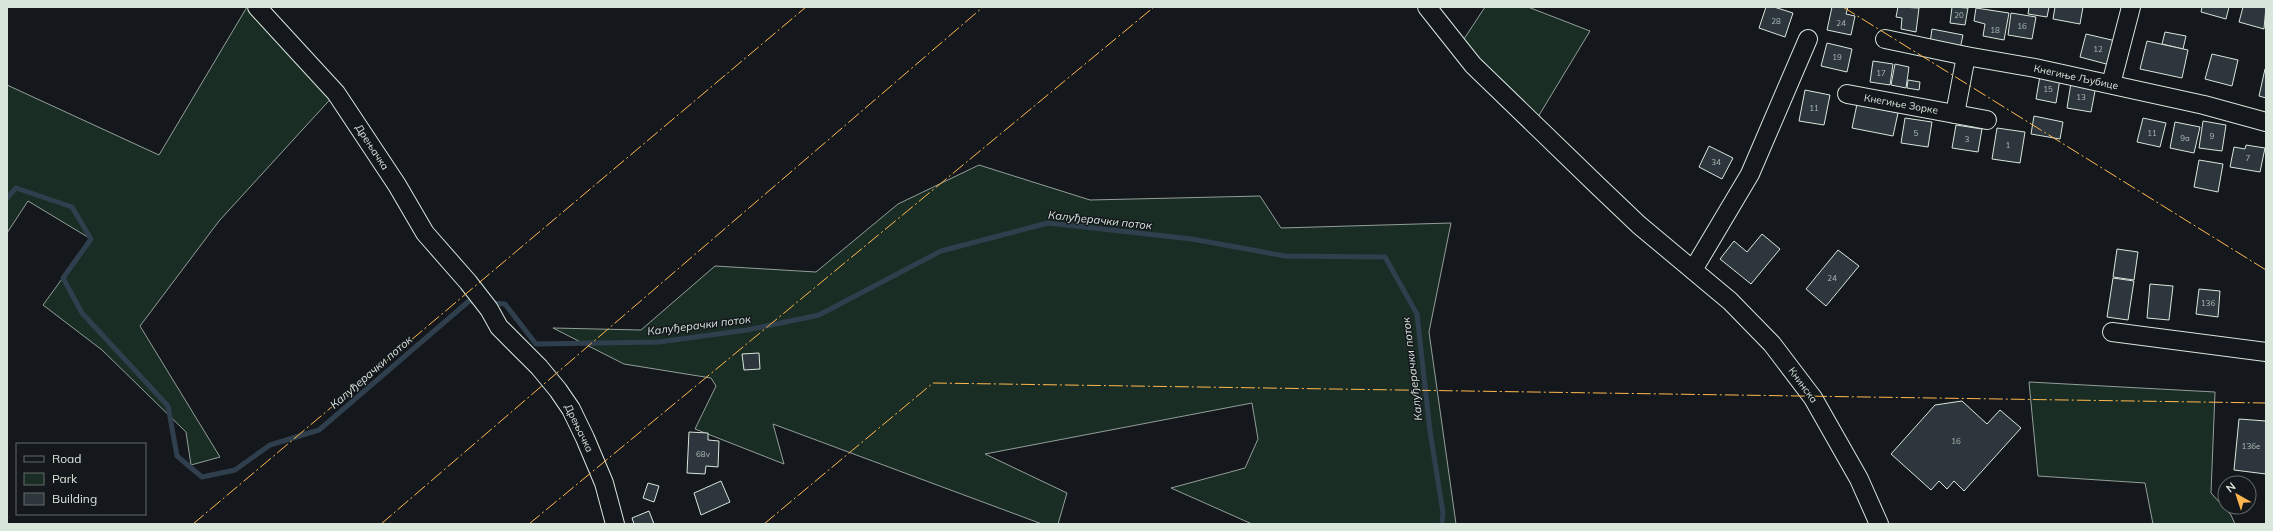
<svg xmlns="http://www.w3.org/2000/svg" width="2273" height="531" font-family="Mulish,sans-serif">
	<rect width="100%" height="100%" fill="#14181c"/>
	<g fill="#1a2d24" stroke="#939e99">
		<polygon points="247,7 257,7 336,93 219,221 140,326 220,457 191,465 186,432 102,350 43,305 91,239 28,201 7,233 7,85 159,155"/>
		<polygon points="1485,7 1528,7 1590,31 1538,117 1481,62 1464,39"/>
		<polygon points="979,165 1090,200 1260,196 1281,228 1451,223 1429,332 1456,524 1252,524 1171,488 1245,468 1258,439 1252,403 985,454 1067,493 1058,524 1042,524 773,424 784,464 695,429 716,386 711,378 624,364 553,328 641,330 715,266 816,272 898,204"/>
		<polygon points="2029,382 2215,392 2211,493 2231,515 2235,524 2153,524 2145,483 2038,476"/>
	</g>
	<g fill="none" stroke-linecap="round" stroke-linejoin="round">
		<g stroke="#2f3f4d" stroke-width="5">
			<polyline points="7,198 16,188 72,207 91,239 63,278 82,313 168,406 177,456 202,477 235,470 270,445 319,430 469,301 478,302"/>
			<polyline points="490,303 505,304 536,344 659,342 747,330 819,315 941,251 1048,223 1192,239 1285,256 1385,257 1417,314 1430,431 1443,513 1442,524"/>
		</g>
	</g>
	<g fill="#2c363c" stroke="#d8e6dc">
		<polygon points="1766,7 1774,7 1793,13 1785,37 1759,28"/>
		<polygon points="1832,7 1848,7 1846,14 1855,16 1851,35 1827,30"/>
		<polygon points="1898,7 1919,8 1916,32 1901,29 1902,18 1896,17"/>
		<polygon points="1952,7 1968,8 1965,25 1950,23"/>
		<polygon points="2029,7 2049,7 2047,17 2028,14"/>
		<polygon points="2055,7 2083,7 2080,24 2053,19"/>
		<polygon points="2202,7 2229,7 2226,19 2201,12"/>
		<polygon points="2243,7 2266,7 2264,29 2239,22"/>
		<polygon points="1976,8 2009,13 2004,40 1983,36 1985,24 1974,21"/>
		<polygon points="2011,13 2036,17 2032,39 2008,35"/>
		<polygon points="1932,29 1963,35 1960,49 1930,43"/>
		<polygon points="2165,32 2186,36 2183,49 2162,44"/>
		<polygon points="2086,34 2116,41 2110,65 2080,57"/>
		<polygon points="2147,41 2188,50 2182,78 2140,69"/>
		<polygon points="1827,43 1852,49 1847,72 1821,66"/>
		<polygon points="2212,54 2238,60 2232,86 2205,79"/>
		<polygon points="1873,61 1893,64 1890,85 1870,82"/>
		<polygon points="1895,64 1909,67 1906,88 1891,85"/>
		<polygon points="2265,69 2266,69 2266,98 2259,96"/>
		<polygon points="2040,76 2060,79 2056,103 2036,99"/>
		<polygon points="1908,80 1920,82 1919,90 1907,88"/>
		<polygon points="2071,83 2096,86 2091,112 2067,108"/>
		<polygon points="1805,90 1830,95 1824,125 1799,121"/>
		<polygon points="1857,104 1898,113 1893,136 1852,128"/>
		<polygon points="2034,116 2063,122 2060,139 2031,134"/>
		<polygon points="1905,118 1932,122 1928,147 1901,143"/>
		<polygon points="2143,118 2166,123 2160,147 2137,142"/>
		<polygon points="2203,121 2226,125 2222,151 2199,148"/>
		<polygon points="2175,122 2200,127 2194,153 2170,148"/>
		<polygon points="1956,125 1982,129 1978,152 1952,148"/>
		<polygon points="1997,128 2025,132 2020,163 1992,159"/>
		<polygon points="2246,145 2265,148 2260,172 2230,167 2234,147 2245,149"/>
		<polygon points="1709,146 1733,158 1722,179 1699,167"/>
		<polygon points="2199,160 2223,164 2218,192 2194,187"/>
		<polygon points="1762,234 1780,249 1751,284 1720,259 1734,241 1747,252"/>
		<polygon points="2117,249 2138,252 2134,280 2113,277"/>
		<polygon points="1838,250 1859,266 1826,306 1806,289"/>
		<polygon points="2113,278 2134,281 2128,320 2107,317"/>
		<polygon points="2150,284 2173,286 2169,320 2147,318"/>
		<polygon points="2199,289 2220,291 2218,317 2196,314"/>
		<polygon points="759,353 760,369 744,370 742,354"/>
		<polygon points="1962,401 1987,424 2000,410 2021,428 1964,491 1954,481 1947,489 1939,481 1931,490 1891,454 1935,405"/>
		<polygon points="2239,419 2266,421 2266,474 2234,470"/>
		<polygon points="689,432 708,433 708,440 719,441 718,467 706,466 705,474 687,473"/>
		<polygon points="721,481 730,502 701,515 694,493"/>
		<polygon points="648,483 659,486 654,502 643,498"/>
		<polygon points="649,511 654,524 634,524 632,518"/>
	</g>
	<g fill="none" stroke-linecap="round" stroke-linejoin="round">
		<g stroke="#d8e6dc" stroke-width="20">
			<g id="minor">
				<polyline points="257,7 336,93 397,185 425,233 468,282 489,309 499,327 539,367 558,390 571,409 585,438 604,483 615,524"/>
				<polyline points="1427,7 1473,65 1597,185 1639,225 1730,301 1772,344 1813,398 1859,479 1879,524"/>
				<polyline points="1885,39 1966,56 2035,68 2204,105 2266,122"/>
				<polyline points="2111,84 2131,7"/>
				<polyline points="1847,94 1987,120"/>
				<polyline points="1955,114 1966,56"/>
				<polyline points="1693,270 1750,174 1808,39"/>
				<polyline points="2112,332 2266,352"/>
			</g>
		</g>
		<use href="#minor" stroke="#14181c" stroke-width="18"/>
		<g stroke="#ffb74d" stroke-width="1" stroke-dasharray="14 3 2 3" stroke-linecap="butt">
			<polyline points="1843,7 2266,270"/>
			<polyline points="193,524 806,7"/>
			<polyline points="381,524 983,7"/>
			<polyline points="529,524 1154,7"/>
			<polyline points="764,524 933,383 2266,403"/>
			<polyline points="1016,524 1065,524"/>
		</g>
	</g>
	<g text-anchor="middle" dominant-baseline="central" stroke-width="3" stroke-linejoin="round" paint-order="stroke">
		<g font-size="8" fill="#adbab4">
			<text x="1959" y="15">20</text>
			<text x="1776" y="21">28</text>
			<text x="1841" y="23">24</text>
			<text x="2022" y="26">16</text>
			<text x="1995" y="30">18</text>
			<text x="2098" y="49">12</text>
			<text x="1837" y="57">19</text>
			<text x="1881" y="73">17</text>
			<text x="2048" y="89">15</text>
			<text x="2081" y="97">13</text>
			<text x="1814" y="108">11</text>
			<text x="1916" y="133">5</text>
			<text x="2152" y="133">11</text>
			<text x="2212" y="136">9</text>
			<text x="2185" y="138">9a</text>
			<text x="1967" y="139">3</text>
			<text x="2008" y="145">1</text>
			<text x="2248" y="158">7</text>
			<text x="1716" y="162">34</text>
			<text x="1832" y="278">24</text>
			<text x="2208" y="303">136</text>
			<text x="1956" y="441">16</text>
			<text x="2251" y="446">136e</text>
			<text x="703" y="454">68v</text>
		</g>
		<g font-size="10" fill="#d8e6dc" stroke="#14181c">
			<text transform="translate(2076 77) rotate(12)">Кнегиње Љубице</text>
			<text transform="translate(1901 104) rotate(10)">Кнегиње Зорке</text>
			<text transform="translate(372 147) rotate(57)">Дрењачка</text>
			<text transform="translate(1803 385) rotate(54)">Книнска</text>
			<text transform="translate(579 428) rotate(64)">Дрењачка</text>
		</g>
		<g font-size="11" font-style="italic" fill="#d8e6dc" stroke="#14181c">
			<text transform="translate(1100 220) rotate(6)">Калуђерачки поток</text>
			<text transform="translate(699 325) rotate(-7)">Калуђерачки поток</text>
			<text transform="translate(1412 369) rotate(-97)">Калуђерачки поток</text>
			<text transform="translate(371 372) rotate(-41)">Калуђерачки поток</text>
		</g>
	</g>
	<rect width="2273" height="531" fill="none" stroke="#d8e6dc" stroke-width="16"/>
	<rect x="16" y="443" width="130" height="72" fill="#14181c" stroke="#626a69"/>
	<rect x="24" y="456" width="20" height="6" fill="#14181c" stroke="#626a69"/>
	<text x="52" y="463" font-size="12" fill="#d8e6dc">Road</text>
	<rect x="24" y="473" width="20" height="12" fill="#1a2d24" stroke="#626a69"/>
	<text x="52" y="483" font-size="12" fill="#d8e6dc">Park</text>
	<rect x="24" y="493" width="20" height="12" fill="#2c363c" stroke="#626a69"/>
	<text x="52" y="503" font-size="12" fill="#d8e6dc">Building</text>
	<g transform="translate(2237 495) rotate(321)"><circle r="19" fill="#14181c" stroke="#626a69"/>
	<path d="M0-3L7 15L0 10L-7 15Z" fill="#ffb74d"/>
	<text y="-6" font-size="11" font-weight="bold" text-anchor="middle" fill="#d8e6dc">N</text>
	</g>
</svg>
